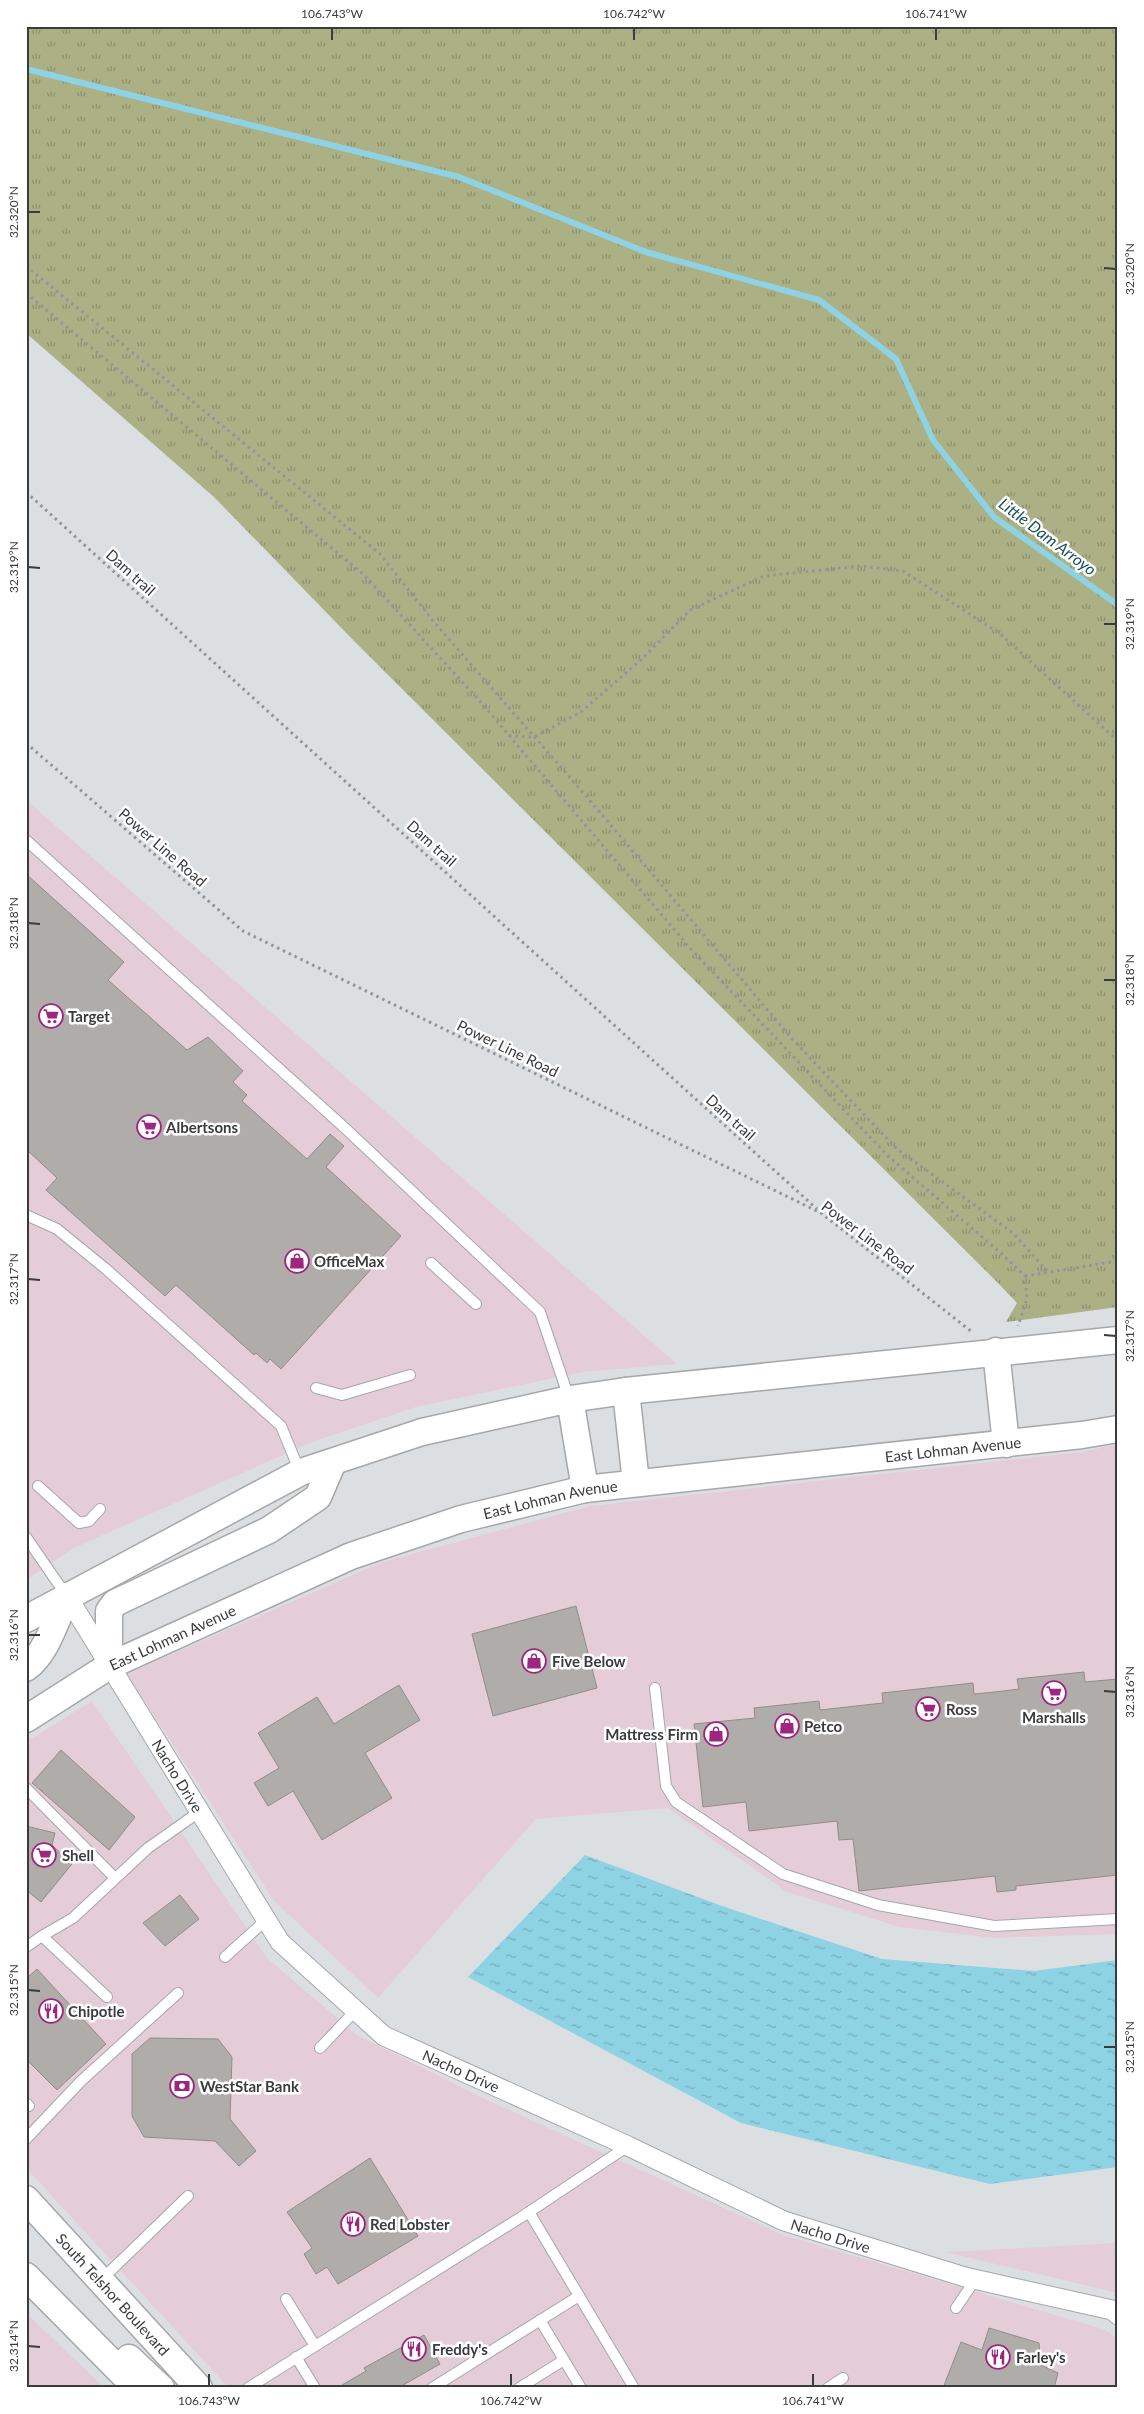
<svg xmlns="http://www.w3.org/2000/svg" width="1144" height="2414" font-family="Lato,sans-serif">
	<defs>
		<pattern id="grass-tufts" width="24" height="20" patternUnits="userSpaceOnUse" patternTransform="scale(1.25)"><rect width="24" height="20" fill="#acb085"/><path d="M3 7l-1-3M5 7V3M7 7l1-3M15 17l-1-3M17 17v-4M19 17l1-3" fill="none" stroke="#8d906e"/></pattern>
		<pattern id="water-ripples" width="26" height="14" patternUnits="userSpaceOnUse" patternTransform="scale(1.25)"><rect width="26" height="14" fill="#8ed3e4"/><path d="M2 4q2-2 4 0t4 0M15 11q2-2 4 0t4 0" fill="none" stroke="#75acba"/></pattern>
	</defs>
	<rect width="100%" height="100%" fill="#dcdfe2"/>
	<g fill="#e5cdd7">
		<polygon points="26,800 677,1364 583,1372 416,1407 312,1442 74,1548 26,1580"/>
		<polygon points="1118,1444 1118,1934 994,1938 900,1927 787,1892 668,1808 536,1819 378,1998 274,1901 127,1674 382,1562 590,1506 1082,1452"/>
		<polygon points="92,1701 267,1958 357,2035 485,2099 783,2235 1103,2329 1118,2338 1118,2388 229,2388 26,2168 26,1742"/>
		<polygon points="1118,2243 1118,2293 945,2252"/>
		<polygon points="26,2313 105,2388 26,2388"/>
	</g>
	<polygon fill="url(#grass-tufts)" points="26,26 1118,26 1118,1307 1006,1322 1017,1303 998,1283 357,644 214,497 26,333"/>
	<polygon fill="url(#water-ripples)" points="585,1855 722,1906 882,1959 1034,1971 1118,1960 1118,2167 990,2184 741,2123 468,1977"/>
	<g fill="none" stroke-linecap="round" stroke-linejoin="round">
		<polyline stroke="#8ed3e4" stroke-width="6" points="26,69 459,177 646,252 819,300 896,359 933,440 994,517 1118,605"/>
	</g>
	<g fill="#b0acaa" stroke="#918c8a">
		<polygon points="26,874 124,962 108,980 187,1050 208,1037 243,1071 233,1082 247,1095 242,1101 307,1159 330,1134 344,1146 326,1167 401,1236 281,1369 270,1359 267,1363 256,1353 254,1355 176,1285 165,1296 46,1190 57,1178 26,1149"/>
		<polygon points="576,1606 597,1688 493,1716 472,1634"/>
		<polygon points="1084,1672 1085,1682 1118,1679 1118,1875 1016,1886 1016,1890 997,1892 995,1876 859,1891 853,1839 839,1840 837,1821 749,1831 746,1802 703,1807 694,1724 755,1718 754,1708 819,1701 820,1710 883,1703 882,1693 973,1683 974,1694 995,1692 1019,1689 1017,1679"/>
		<polygon points="399,1685 420,1720 365,1753 392,1798 322,1840 293,1791 268,1806 254,1783 279,1768 258,1733 317,1697 334,1724"/>
		<polygon points="61,1750 135,1817 109,1850 32,1783"/>
		<polygon points="26,1826 55,1833 52,1845 72,1864 41,1902 26,1890"/>
		<polygon points="180,1895 199,1919 165,1946 143,1923"/>
		<polygon points="37,1969 106,2044 57,2090 26,2059 26,1979"/>
		<polygon points="150,2038 218,2039 232,2057 230,2119 256,2151 239,2166 215,2141 144,2137 132,2116 132,2054"/>
		<polygon points="370,2158 418,2236 338,2284 327,2267 316,2274 304,2254 312,2248 287,2212"/>
		<polygon points="989,2328 1039,2343 1041,2365 1058,2373 1054,2388 943,2388 961,2342 982,2350"/>
		<polygon points="424,2335 440,2364 398,2388 337,2388 366,2371 364,2368"/>
	</g>
	<g fill="none" stroke-linecap="round" stroke-linejoin="round">
		<g stroke="#a5a7ab" stroke-width="12">
			<g id="lane">
				<polyline points="26,840 346,1129 540,1312 569,1398"/>
				<polyline points="26,1215 57,1229 106,1269 281,1426 300,1472"/>
				<polyline points="431,1263 476,1304"/>
				<polyline points="316,1388 342,1395 410,1375"/>
				<polyline points="38,1486 79,1523 89,1521 100,1509"/>
				<polyline points="26,1537 66,1595"/>
				<polyline points="655,1688 666,1786 676,1802 783,1874 878,1905 994,1926 1118,1919"/>
				<polyline points="26,1788 115,1878"/>
				<polyline points="42,1936 73,1918 148,1848 199,1812"/>
				<polyline points="26,1947 42,1936 107,1997"/>
				<polyline points="225,1957 266,1920"/>
				<polyline points="320,2048 355,2011"/>
				<polyline points="26,2103 29,2106"/>
				<polyline points="26,2139 81,2081 178,1993"/>
				<polyline points="529,2212 634,2388"/>
				<polyline points="101,2280 188,2196"/>
				<polyline points="286,2299 315,2346"/>
				<polyline points="956,2308 975,2280"/>
				<polyline points="296,2357 315,2388"/>
				<polyline points="564,2360 581,2388"/>
				<polyline points="248,2388 523,2216 628,2146"/>
				<polyline points="432,2388 579,2296"/>
				<polyline points="519,2388 564,2360 540,2320"/>
				<polyline points="828,2388 843,2378"/>
			</g>
		</g>
		<g stroke="#a5a7ab" stroke-width="21">
			<g id="street">
				<path id="s1" d="M67 1596 280 1942 384 2036 628 2146 784 2221 965 2277 1112 2310 1118 2315"/>
			</g>
		</g>
		<g stroke="#a5a7ab" stroke-width="29">
			<g id="secondary">
				<polyline points="996,1351 1006,1444"/>
				<polyline points="626,1391 636,1483"/>
				<polyline points="570,1399 585,1489"/>
				<polyline points="26,1619 301,1472 422,1432 570,1399 626,1391 1118,1340"/>
				<polyline points="109,1666 109,1611 115,1603 269,1530 318,1497 333,1462"/>
				<path d="M26 1668C47 1653 56 1619 67 1596"/>
				<path id="s2" d="M26 1719 109 1666 351 1556 461 1519 585 1489 1082 1435 1118 1429"/>
				<path id="s3" d="M26 2199 199 2388"/>
				<polyline points="26,2276 137,2388"/>
				<polyline points="129,2358 161,2388"/>
			</g>
		</g>
		<g stroke="#929597" stroke-width="3" stroke-dasharray="2.5 4" stroke-linecap="butt">
			<polyline points="26,266 380,554 434,622 586,796 793,1040 897,1149 1013,1233 1047,1271"/>
			<polyline points="26,293 364,575 478,699 690,948 888,1156 1002,1254 1025,1276 1027,1298 1018,1326"/>
			<polyline points="26,492 817,1209"/>
			<polyline points="509,736 534,737 581,712 643,658 690,610 764,576 861,566 903,571 999,633 1118,741"/>
			<polyline points="26,743 243,931 821,1213 972,1332"/>
			<polyline points="1025,1276 1118,1261"/>
		</g>
		<use href="#lane" stroke="#fff" stroke-width="10"/>
		<use href="#street" stroke="#fff" stroke-width="19"/>
		<use href="#secondary" stroke="#fff" stroke-width="26"/>
	</g>
	<path fill="none" stroke="#3a3b3d" stroke-width="2" d="M332 40V28M634 40V28M936 40V28M28 212H40M1104 268 1116 269M28 567 40 568M1104 624H1116M28 923 40 924M1104 980H1116M28 1279 40 1280M1104 1335 1116 1336M28 1635H40M1104 1691 1116 1692M28 1990 40 1991M1104 2047H1116M28 2346 40 2347M209 2386V2374M511 2386V2374M813 2386V2374"/>
	<defs>
		<g id="supermarket-ring" transform="scale(1.25)"><circle r="9.5" fill="#fff" stroke="#9c2680" stroke-width="1.5"/><path d="M-6-5.5h2.5l.6 2H6L4.5 2H-2.5L-4.4-4H-6ZM-1.5 3.2a1.3 1.3 0 1 0 .1 0ZM3 3.2a1.3 1.3 0 1 0 .1 0Z" fill="#9c2680"/></g>
		<g id="shop-ring" transform="scale(1.25)"><circle r="9.5" fill="#fff" stroke="#9c2680" stroke-width="1.5"/><path d="M-5-2.5h2.3a2.7 3.5 0 0 1 5.4 0H5L5.5 6h-11ZM-1.5-2.5h3a1.5 2.3 0 0 0-3 0Z" fill="#9c2680"/></g>
		<g id="restaurant-ring" transform="scale(1.25)"><circle r="9.5" fill="#fff" stroke="#9c2680" stroke-width="1.5"/><path d="M-5-6h1v4h1v-4h1v4h1v-4h1v5L-1.5 .5V6h-2V.5L-5-1ZM5-6V6H3V1.5H1.5Q1.5-4 5-6Z" fill="#9c2680"/></g>
		<g id="bank-ring" transform="scale(1.25)"><circle r="9.5" fill="#fff" stroke="#9c2680" stroke-width="1.5"/><path d="M-6-4H6V4H-6ZM0-2.3a2.3 2.3 0 1 0 0 4.6a2.3 2.3 0 1 0 0-4.6Z" fill="#9c2680"/></g>
	</defs>
	<g fill-rule="evenodd">
		<use href="#supermarket-ring" x="51" y="1016"/>
		<use href="#supermarket-ring" x="149" y="1127"/>
		<use href="#shop-ring" x="297" y="1261"/>
		<use href="#shop-ring" x="534" y="1661"/>
		<use href="#supermarket-ring" x="1054" y="1693"/>
		<use href="#supermarket-ring" x="928" y="1709"/>
		<use href="#shop-ring" x="787" y="1726"/>
		<use href="#shop-ring" x="716" y="1734"/>
		<use href="#supermarket-ring" x="44" y="1855"/>
		<use href="#restaurant-ring" x="51" y="2011"/>
		<use href="#bank-ring" x="182" y="2086"/>
		<use href="#restaurant-ring" x="353" y="2224"/>
		<use href="#restaurant-ring" x="414" y="2349"/>
		<use href="#restaurant-ring" x="998" y="2357"/>
	</g>
	<g text-anchor="middle" dominant-baseline="central" stroke-width="5" stroke-linejoin="round" paint-order="stroke">
		<g font-size="15" fill="#3a3b3d" stroke="#fff">
			<text transform="translate(131 572) rotate(42)">Dam trail</text>
			<text transform="translate(432 843) rotate(42)">Dam trail</text>
			<text transform="translate(163 847) rotate(41)">Power Line Road</text>
			<text transform="translate(508 1048) rotate(26)">Power Line Road</text>
			<text transform="translate(731 1117) rotate(42)">Dam trail</text>
			<text transform="translate(868 1237) rotate(37)">Power Line Road</text>
			<text stroke="none"><textPath href="#s2" startOffset="978">East Lohman Avenue</textPath></text>
			<text stroke="none"><textPath href="#s2" startOffset="572">East Lohman Avenue</textPath></text>
			<text stroke="none"><textPath href="#s2" startOffset="168">East Lohman Avenue</textPath></text>
			<text stroke="none"><textPath href="#s1" startOffset="211">Nacho Drive</textPath></text>
			<text stroke="none"><textPath href="#s1" startOffset="631">Nacho Drive</textPath></text>
			<text stroke="none"><textPath href="#s1" startOffset="1036">Nacho Drive</textPath></text>
			<text stroke="none"><textPath href="#s3" startOffset="129">South Telshor Boulevard</textPath></text>
		</g>
		<g font-size="15" font-weight="bold" fill="#3a3b3d" stroke="#fff" text-anchor="start">
			<text x="68" y="1016">Target</text>
			<text x="166" y="1127">Albertsons</text>
			<text x="314" y="1261">OfficeMax</text>
			<text x="552" y="1661">Five Below</text>
			<text x="946" y="1709">Ross</text>
			<text x="1054" y="1717" text-anchor="middle">Marshalls</text>
			<text x="804" y="1726">Petco</text>
			<text x="698" y="1734" text-anchor="end">Mattress Firm</text>
			<text x="62" y="1855">Shell</text>
			<text x="68" y="2011">Chipotle</text>
			<text x="200" y="2086">WestStar Bank</text>
			<text x="370" y="2224">Red Lobster</text>
			<text x="432" y="2349">Freddy's</text>
			<text x="1016" y="2357">Farley's</text>
		</g>
		<g font-size="16" font-style="italic" fill="#15515d" stroke="#fff">
			<text transform="translate(1048 536) rotate(37)">Little Dam Arroyo</text>
		</g>
	</g>
	<rect width="1144" height="2414" fill="none" stroke="#ffffff" stroke-width="55"/>
	<rect x="28" y="28" width="1088" height="2358" fill="none" stroke="#3a3b3d" stroke-width="2"/>
	<g font-size="12" text-anchor="middle" fill="#3a3b3d">
		<text x="332" y="18">106.743°W</text>
		<text x="634" y="18">106.742°W</text>
		<text x="936" y="18">106.741°W</text>
		<text transform="translate(14 212) rotate(-90)" y="4">32.320°N</text>
		<text transform="translate(1130 269) rotate(-90)" y="4">32.320°N</text>
		<text transform="translate(14 567) rotate(-90)" y="4">32.319°N</text>
		<text transform="translate(1130 624) rotate(-90)" y="4">32.319°N</text>
		<text transform="translate(14 923) rotate(-90)" y="4">32.318°N</text>
		<text transform="translate(1130 980) rotate(-90)" y="4">32.318°N</text>
		<text transform="translate(14 1279) rotate(-90)" y="4">32.317°N</text>
		<text transform="translate(1130 1336) rotate(-90)" y="4">32.317°N</text>
		<text transform="translate(14 1635) rotate(-90)" y="4">32.316°N</text>
		<text transform="translate(1130 1692) rotate(-90)" y="4">32.316°N</text>
		<text transform="translate(14 1990) rotate(-90)" y="4">32.315°N</text>
		<text transform="translate(1130 2047) rotate(-90)" y="4">32.315°N</text>
		<text transform="translate(14 2346) rotate(-90)" y="4">32.314°N</text>
		<text x="209" y="2405">106.743°W</text>
		<text x="511" y="2405">106.742°W</text>
		<text x="813" y="2405">106.741°W</text>
	</g>
</svg>
